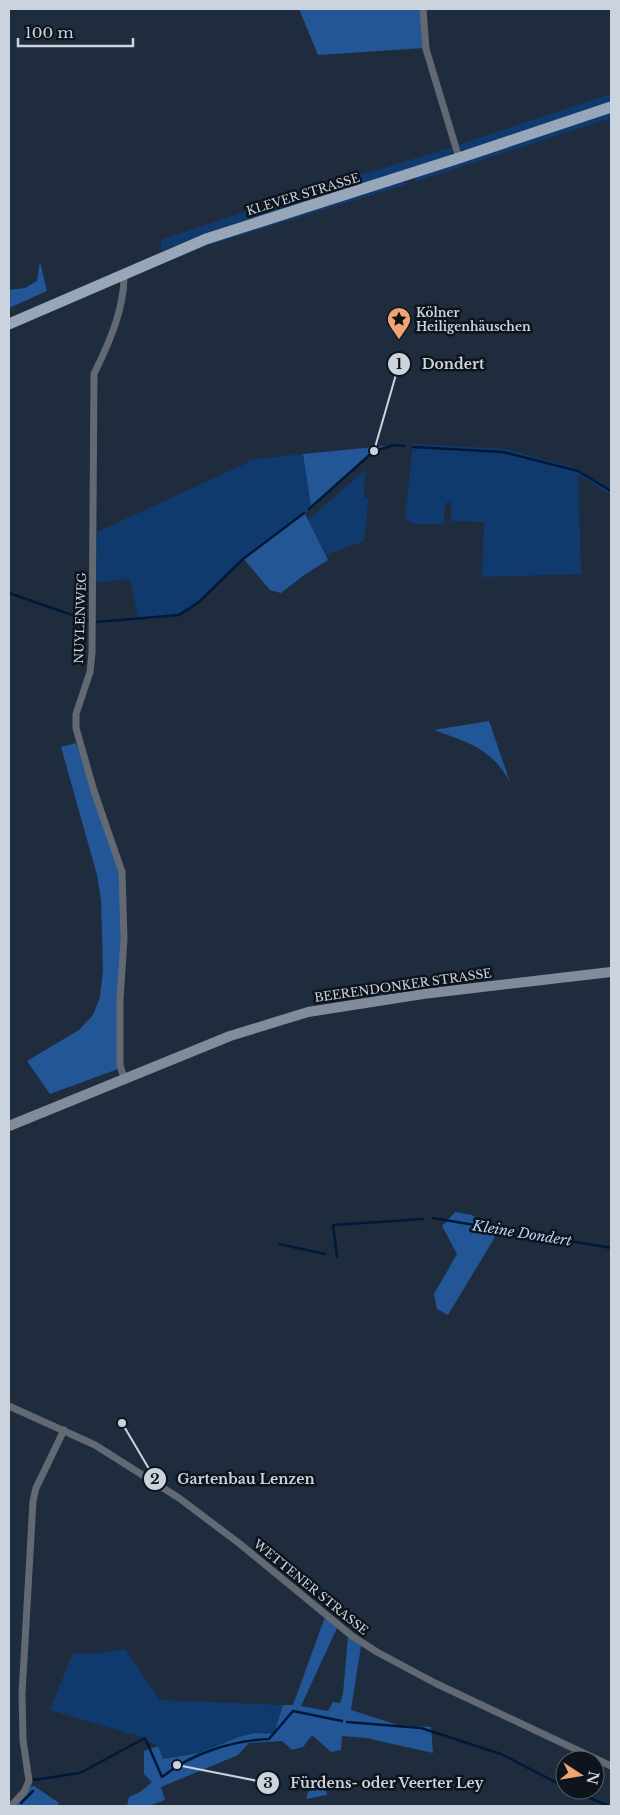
<svg xmlns="http://www.w3.org/2000/svg" width="620" height="1815" font-family="'Libre Baskerville',serif">
	<rect width="100%" height="100%" fill="#1f2c3e"/>
	<g fill="#103a6e">
		<polygon points="611,94 611,103 468,151 462,150 458,145"/>
		<polygon points="611,112 611,118 414,182 416,177"/>
		<polygon points="453,147 450,156 212,231 161,251 161,240 329,184"/>
		<polygon points="403,181 407,184 209,245 166,262 164,259 210,241"/>
		<polygon points="413,444 505,449 578,469 611,489 611,494 608,493 578,474 581,574 482,577 484,522 451,521 451,502 445,503 444,524 414,524 405,519"/>
		<polygon points="394,445 406,447 395,446 374,452 305,514 244,559 200,602 180,615 96,622 138,618 130,579 96,582 97,532 249,462 249,460 303,454 312,505 374,450"/>
		<polygon points="365,470 364,497 368,498 368,503 364,541 326,555 308,520"/>
		<polygon points="9,592 90,621 89,623 9,593"/>
		<polygon points="125,1649 160,1700 283,1705 274,1734 254,1733 239,1737 199,1753 163,1759 158,1746 141,1737 50,1710 73,1653 98,1653"/>
	</g>
	<g fill="#225697">
		<polygon points="299,9 425,9 424,48 318,55"/>
		<polygon points="40,262 47,291 9,308 9,290 25,288 37,281"/>
		<polygon points="394,445 374,450 311,506 303,454"/>
		<polygon points="305,514 328,560 304,575 281,593 270,590 244,559"/>
		<path d="M489 721 510 782C491 748 469 743 434 730Z"/>
		<polygon points="76,743 120,872 122,889 118,1069 50,1094 27,1061 79,1030 93,1015 100,997 103,971 101,900 97,875 61,747"/>
		<polygon points="455,1212 472,1215 498,1232 448,1315 437,1309 434,1294 457,1254 442,1226"/>
		<polygon points="325,1617 337,1628 301,1706 328,1711 333,1702 340,1703 343,1694 348,1637 361,1646 351,1710 398,1725 431,1727 433,1753 366,1738 342,1736 341,1750 331,1752 312,1735 303,1747 292,1750 282,1741 249,1743 238,1755 161,1787 165,1800 149,1806 127,1806 129,1797 140,1792 152,1782 144,1774 144,1751 158,1746 163,1759 199,1753 239,1737 254,1733 274,1734 283,1705 293,1705"/>
		<polygon points="312,1778 326,1791 327,1795 306,1799"/>
		<polygon points="34,1786 59,1803 57,1806 14,1806 29,1787"/>
	</g>
	<g fill="none" stroke-linecap="round" stroke-linejoin="round">
		<g stroke="#00193a" stroke-width="2.5">
			<polyline points="413,447 503,452 578,471 611,491"/>
			<polyline points="309,509 374,451 394,445 404,446"/>
			<polyline points="9,593 89,621"/>
			<polyline points="97,622 179,615 199,602 243,559 304,513"/>
			<polyline points="433,1218 611,1248"/>
			<polyline points="279,1244 325,1254"/>
			<polyline points="337,1257 333,1225 423,1219"/>
			<polyline points="347,1722 421,1728 501,1754 565,1787"/>
			<path d="M33 1780 80 1773 145 1738 162 1777C192 1753 231 1741 269 1739L293 1711 342 1721"/>
			<polyline points="571,1790 609,1806"/>
			<polyline points="21,1803 33,1791"/>
		</g>
		<g stroke="#626972" stroke-width="7">
			<polyline points="423,9 426,49 459,158"/>
			<path d="M124 1078 120 1065V1000L124 939 122 872 94 791 76 728V714L90 672 92 653 94 374C109 343 125 308 124 273"/>
			<polyline points="9,1406 95,1445 179,1498 240,1544 352,1636 377,1652 435,1683 611,1766"/>
			<polyline points="11,1806 24,1792 29,1781 23,1740 22,1694 33,1501 36,1488 64,1430"/>
		</g>
		<polyline stroke="#818c9a" stroke-width="10" points="9,1126 230,1036 308,1012 423,994 611,972"/>
		<polyline stroke="#98a6b9" stroke-width="11" points="9,324 206,239 459,158 611,107"/>
	</g>
	<defs>
		<g id="sight-pin" transform="scale(1.25)"><path d="M0 17L-7.5 6A9.5 9.5 0 1 1 7.5 6Z" fill="#efa376" stroke="#0e141c"/><path d="M0-6L1.8-2.2L6-1.7L2.9 1.2L3.7 5.4L0 3.3L-3.7 5.4L-2.9 1.2L-6-1.7L-1.8-2.2Z" fill="#111"/></g>
	</defs>
	<g fill-rule="evenodd">
		<use href="#sight-pin" x="399" y="319"/>
	</g>
	<g text-anchor="middle" dominant-baseline="central" stroke-width="5" stroke-linejoin="round" paint-order="stroke">
		<g font-size="12" fill="#cbd3df" stroke="#0e141c">
			<text transform="translate(303 194) rotate(-17)">KLEVER STRASSE</text>
			<text transform="translate(80 618) rotate(-88)">NUYLENWEG</text>
			<text transform="translate(403 985) rotate(-8)">BEERENDONKER STRASSE</text>
			<text transform="translate(311 1587) rotate(39)">WETTENER STRASSE</text>
		</g>
		<g font-size="12" font-weight="bold" fill="#cbd3df" stroke="#0e141c" text-anchor="start">
			<text x="416" y="312">Kölner<tspan x="416" dy="14">Heiligenhäuschen</tspan></text>
		</g>
		<g font-size="14" font-style="italic" fill="#b9d5fa" stroke="#0e141c">
			<text transform="translate(522 1233) rotate(9)">Kleine Dondert</text>
		</g>
	</g>
	<path fill="none" stroke="#cbd3df" stroke-width="2" d="M374 451L399 364M122 1423L155 1479M177 1765L268 1783"/>
	<g fill="#cbd3df" stroke="#0e141c" stroke-width="2">
		<circle cx="374" cy="451" r="5"/>
		<circle cx="122" cy="1423" r="5"/>
		<circle cx="177" cy="1765" r="5"/>
		<circle cx="399" cy="364" r="12"/>
		<circle cx="155" cy="1479" r="12"/>
		<circle cx="268" cy="1783" r="12"/>
	</g>
	<g font-size="15" text-anchor="middle" font-weight="bold" fill="#111">
		<text x="399" y="369">1</text>
		<text x="155" y="1484">2</text>
		<text x="268" y="1788">3</text>
	</g>
	<g font-size="14" text-anchor="middle" font-weight="bold" fill="#cbd3df" stroke="#0e141c" stroke-width="5" stroke-linejoin="round" paint-order="stroke">
		<text x="453" y="369">Dondert</text>
		<text x="246" y="1484">Gartenbau Lenzen</text>
		<text x="387" y="1788">Fürdens- oder Veerter Ley</text>
	</g>
	<rect width="620" height="1815" fill="none" stroke="#cbd3df" stroke-width="20"/>
	<g transform="translate(580 1775) rotate(102)"><circle r="24" fill="#0e141c" stroke="#5a606a"/>
	<path d="M0-4L9 19L0 12L-9 19Z" fill="#efa376"/>
	<text y="-8" font-size="14" font-weight="bold" text-anchor="middle" fill="#cbd3df">N</text>
	</g>
	<path d="M18 38v8h115v-8" fill="none" stroke="#cbd3df" stroke-width="2.5"/>
	<text x="25" y="38" font-size="15" fill="#cbd3df" stroke="#0e141c" stroke-width="4" paint-order="stroke">100 m</text>
</svg>
